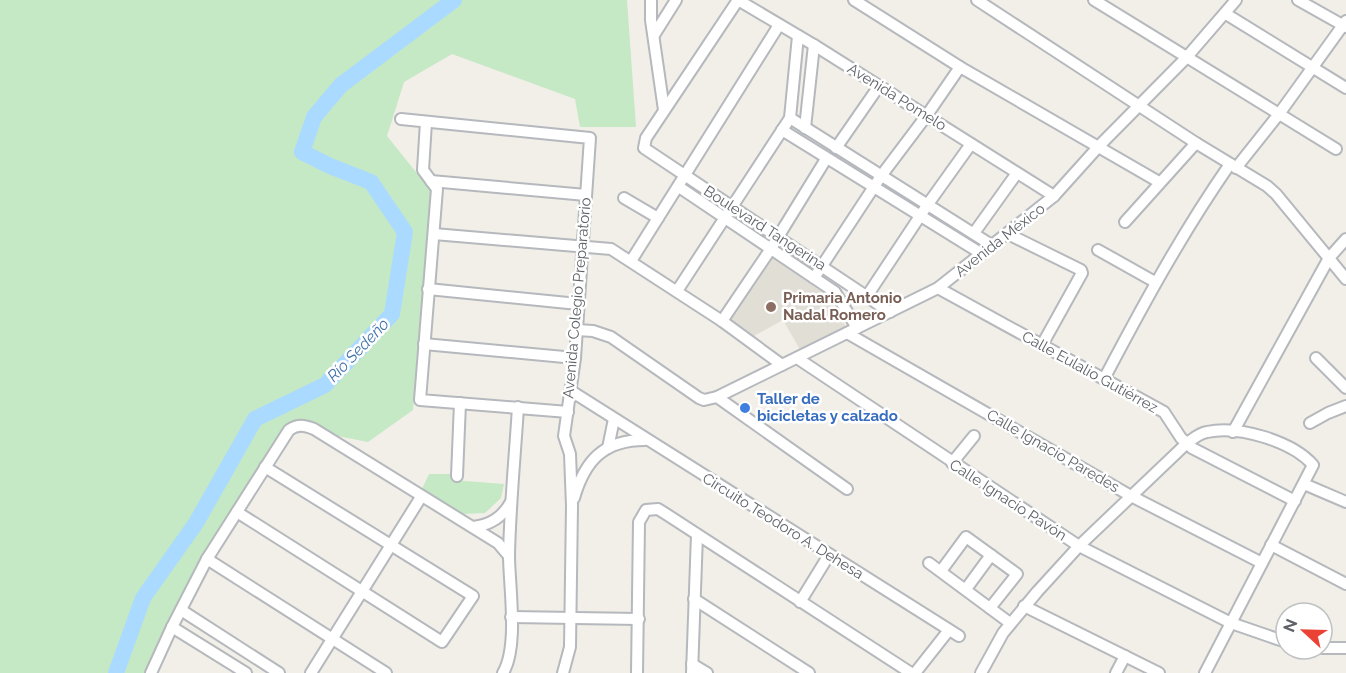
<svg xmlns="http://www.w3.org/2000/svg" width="1346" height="673" font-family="Raleway,sans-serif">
	<rect width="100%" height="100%" fill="#f1efe8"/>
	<polygon fill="#e1ded6" points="771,257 827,295 848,330 802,353 783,320 752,337 729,319"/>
	<g fill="#c5e8c5">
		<polygon points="0,0 627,0 636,127 580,127 575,99 452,54 404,82 387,136 432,192 432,235 436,266 422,308 413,410 368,442 327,434 296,423 163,636 151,673 0,673"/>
		<polygon points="429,474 450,474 452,480 504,484 501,498 485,513 461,514 422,489"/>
	</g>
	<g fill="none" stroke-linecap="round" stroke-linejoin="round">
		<polyline stroke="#aadaff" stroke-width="16" points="116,673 143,598 196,523 255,419 325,385 392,314 405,232 371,182 330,166 302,152 314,117 341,85 454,0"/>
		<g stroke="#b5b8bc" stroke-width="14">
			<g id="street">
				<polyline points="651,0 651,20 664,110"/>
				<polyline points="854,0 960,67 1159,182"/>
				<polyline points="977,0 1196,143 1267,186 1276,194 1346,279"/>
				<polyline points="1094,0 1336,149"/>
				<polyline points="1298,0 1346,27"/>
				<polyline points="1226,14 1346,88"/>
				<polyline points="654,35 676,0"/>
				<polyline points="790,118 993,246"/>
				<polyline points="401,119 590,138 575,358 564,436 570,454 572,506 570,647 563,673"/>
				<polyline points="426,122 423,170 437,189 420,400 568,412"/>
				<polyline points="805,128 814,45"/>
				<polyline points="782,130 982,254"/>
				<polyline points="836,148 879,86"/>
				<polyline points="1236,168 1279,114 1346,21"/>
				<polyline points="431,181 586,195"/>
				<polyline points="679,187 835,292 857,328"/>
				<polyline points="624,198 658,218"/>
				<polyline points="1125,222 1196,143"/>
				<polyline points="974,233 1017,173"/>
				<polyline points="434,234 611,249 722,321 782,365"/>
				<polyline points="1008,234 1081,270 1082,273 1042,345"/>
				<polyline points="1098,250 1155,282"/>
				<polyline points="631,261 779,25"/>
				<polyline points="814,278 881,176 927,115 960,67"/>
				<polyline points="938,288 1164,412 1181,438 1192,448 1295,501"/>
				<polyline points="428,289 578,304"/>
				<polyline points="677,291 790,118 798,36"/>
				<polyline points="867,296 928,204 971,144"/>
				<polyline points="890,312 644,148 646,138 738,0 814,45 1054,196"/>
				<polyline points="722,321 770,250 826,159"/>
				<polyline points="577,330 593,331 611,337 699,398 704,400 717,397 938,288 1054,196 1099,146 1186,58 1236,0"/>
				<polyline points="847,333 1131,496 1262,563"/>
				<polyline points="424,344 575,358"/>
				<polyline points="797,358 1079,546 1231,623 1286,642"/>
				<polyline points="1316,358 1346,388"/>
				<path d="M1104 379C1143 305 1182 233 1230 164"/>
				<polyline points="571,391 959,636"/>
				<polyline points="717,397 847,489"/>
				<polyline points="1310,423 1328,413 1346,406"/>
				<polyline points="1233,432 1329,258 1346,239"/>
				<polyline points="608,448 614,419"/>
				<polyline points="952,463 974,436"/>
				<polyline points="457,476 460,403"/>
				<polyline points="1304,484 1346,502"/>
				<path d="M574 498C585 460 604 440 645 440"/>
				<polyline points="237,512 442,642 473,596 265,467"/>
				<path d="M473 527C490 525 502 518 511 502"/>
				<polyline points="1271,545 1346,584"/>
				<polyline points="207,559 386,673"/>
				<polyline points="929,563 1010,623"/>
				<polyline points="941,571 966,537 1017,574 990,608"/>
				<polyline points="966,589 991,555"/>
				<polyline points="694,599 809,673"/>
				<polyline points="800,602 829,555"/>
				<polyline points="1024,606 1159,673"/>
				<polyline points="181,610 279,673"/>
				<polyline points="511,617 639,619"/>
				<polyline points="172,627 246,673"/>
				<polyline points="1322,648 1346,648"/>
				<polyline points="692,664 707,673"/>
				<path d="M151 673 172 627 207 559 289 430C298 424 304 425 314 429L498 543 509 556"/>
				<polyline points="311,673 421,497"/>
				<path d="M503 673C519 646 509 586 509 555 510 505 515 456 518 407"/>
				<polyline points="637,673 639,522 646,510 658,509 666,514 911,673"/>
				<polyline points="692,673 697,535"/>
				<polyline points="915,673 949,630"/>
				<path d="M981 673 1003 633 1037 592 1079 546 1186 444C1193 439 1199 433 1207 432 1238 425 1292 441 1313 465L1205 673"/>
				<polyline points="1116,673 1125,656"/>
			</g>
		</g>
		<use href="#street" stroke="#fff" stroke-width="10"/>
	</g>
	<circle fill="#8d6e63" stroke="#fff" stroke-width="2" cx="771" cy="307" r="6"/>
	<circle fill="#3f7fe0" stroke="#fff" stroke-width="2" cx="745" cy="408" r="6"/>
	<g text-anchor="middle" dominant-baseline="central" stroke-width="5" stroke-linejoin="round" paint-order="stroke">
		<g font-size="15" fill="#5f6368" stroke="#fff">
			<text transform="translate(897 97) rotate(32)">Avenida Pomelo</text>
			<text transform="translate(765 228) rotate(33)">Boulevard Tangerina</text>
			<text transform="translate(1000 240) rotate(-38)">Avenida México</text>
			<text transform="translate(577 298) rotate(-85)">Avenida Colegio Preparatorio</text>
			<text transform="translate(1090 372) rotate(29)">Calle Eulalio Gutiérrez</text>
			<text transform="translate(1053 451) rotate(30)">Calle Ignacio Paredes</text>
			<text transform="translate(1008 500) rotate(33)">Calle Ignacio Pavón</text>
			<text transform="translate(783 526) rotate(32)">Circuito Teodoro A. Dehesa</text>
		</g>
		<g font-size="15" font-weight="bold" fill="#785e54" stroke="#fff" text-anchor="start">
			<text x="783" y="298">Primaria Antonio<tspan x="783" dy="17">Nadal Romero</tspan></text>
		</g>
		<g font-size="15" font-weight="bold" fill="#366cbe" stroke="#fff" text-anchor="start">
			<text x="757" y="399">Taller de<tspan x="757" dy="17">bicicletas y calzado</tspan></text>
		</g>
		<g font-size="16" font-style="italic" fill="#4174aa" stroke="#fff">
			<text transform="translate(358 350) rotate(-46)">Río Sedeño</text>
		</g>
	</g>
	<g transform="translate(1304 631) rotate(292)"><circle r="28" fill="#ffffff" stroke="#bfc1c3" stroke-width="1.5"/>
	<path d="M0-4.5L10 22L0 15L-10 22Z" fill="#ea4335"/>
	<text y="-9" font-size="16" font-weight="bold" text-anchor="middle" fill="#5f6368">N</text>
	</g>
</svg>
